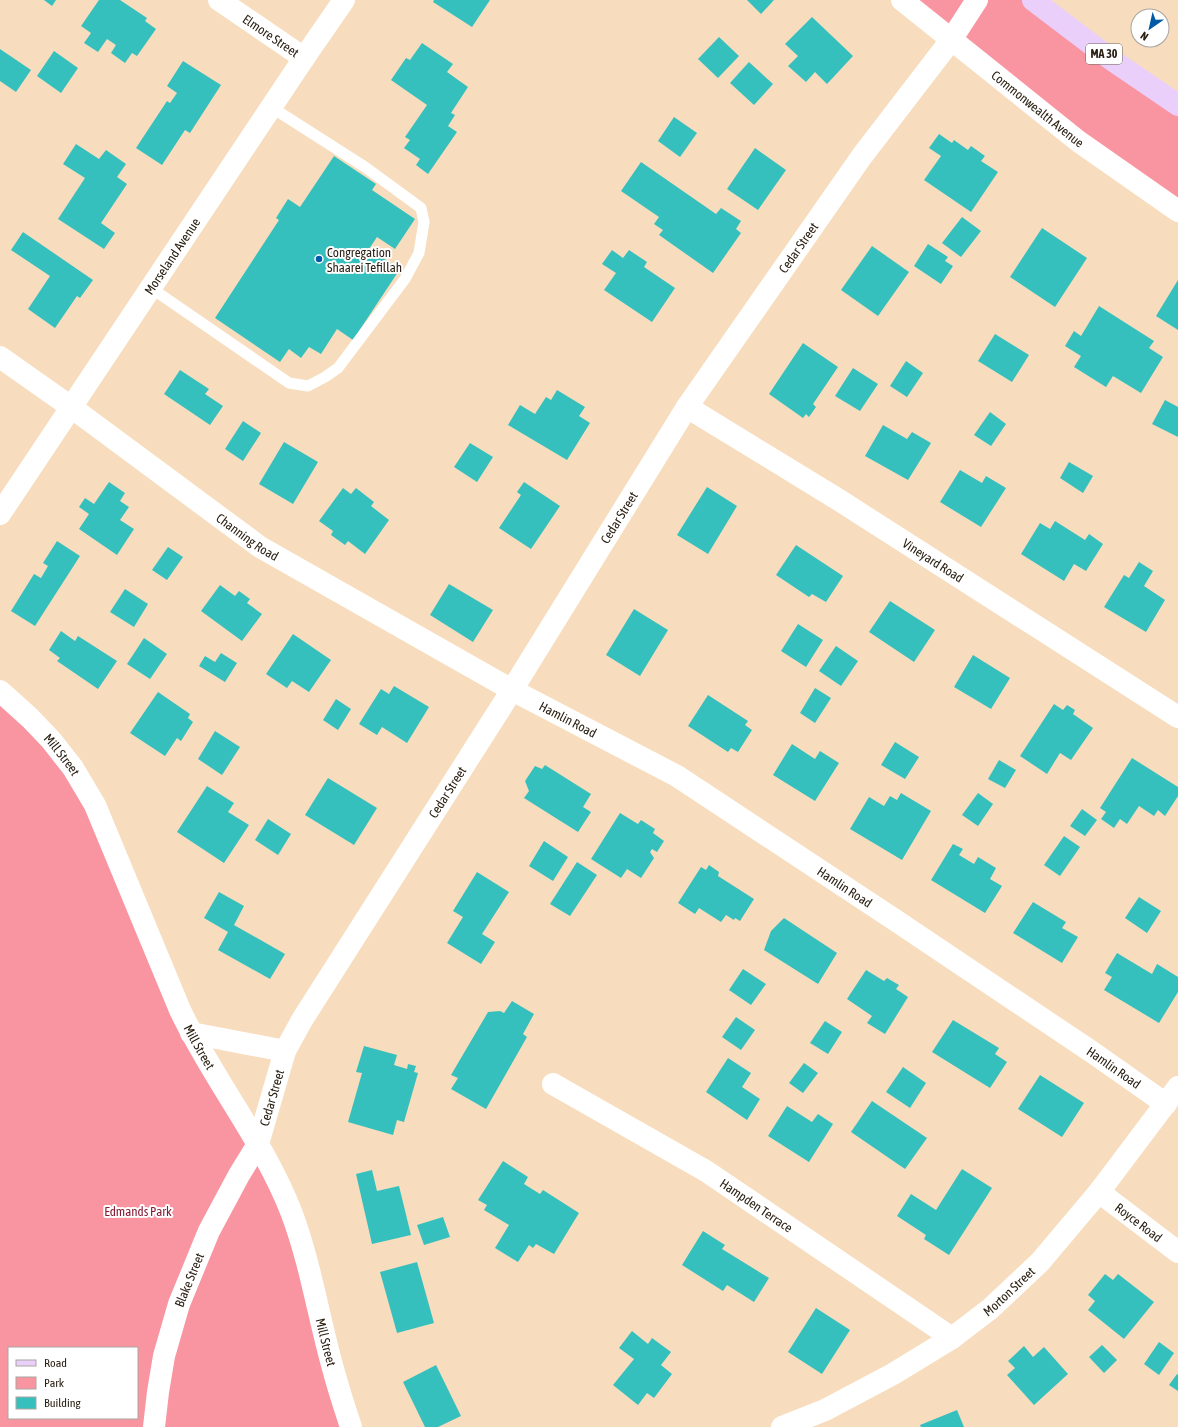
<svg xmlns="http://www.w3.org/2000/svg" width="1178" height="1427" font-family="'Asap Condensed',sans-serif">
	<rect width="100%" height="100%" fill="#f7ddbd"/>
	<g fill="#f995a1" fill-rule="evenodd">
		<polygon points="902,0 1033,0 1178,105 1178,211"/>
		<path d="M0 691 51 740 160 962 258 1144 351 1427H0ZM9 1348H137V1418H9Z"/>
	</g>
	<g fill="#36c0bd">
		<polygon points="44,0 56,0 52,6"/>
		<polygon points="99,0 120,0 147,18 145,21 156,29 137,56 132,53 125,63 111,53 116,45 107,39 98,52 84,43 91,33 81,26"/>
		<polygon points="434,0 490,0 472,27 433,2"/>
		<polygon points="747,0 774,0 761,14"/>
		<polygon points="812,17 853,56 827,84 815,72 806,82 788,66 798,56 785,44"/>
		<polygon points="719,37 739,56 718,78 698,59"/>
		<polygon points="422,43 453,64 447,72 468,87 451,113 455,115 448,126 457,132 428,174 416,165 420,159 404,148 410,140 405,137 427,105 391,80 406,58 410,60"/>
		<polygon points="0,49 31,70 16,92 0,81"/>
		<polygon points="54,51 78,68 61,93 37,76"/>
		<polygon points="183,61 221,85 190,133 185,130 162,165 136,148 167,101 170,103 177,93 167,86"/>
		<polygon points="749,62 773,84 754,105 730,83"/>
		<polygon points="674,117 697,133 680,157 658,141"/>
		<polygon points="939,134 952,143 954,140 968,150 971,146 985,156 981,161 998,172 971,212 924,180 941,156 929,148"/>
		<polygon points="76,144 99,159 106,150 126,164 117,177 127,184 101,223 115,233 104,249 58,219 85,178 63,164"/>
		<polygon points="755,148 786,170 758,210 727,189"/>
		<polygon points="334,156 376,184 372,190 415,219 395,249 377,237 369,249 400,269 353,340 337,329 321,354 309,347 301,358 289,349 280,362 215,318 279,220 276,218 288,199 300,207"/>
		<polygon points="641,162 716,214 721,208 741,221 736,229 741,233 713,273 659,235 663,230 654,224 659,217 621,191"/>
		<polygon points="962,217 981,231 961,257 942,243"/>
		<polygon points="1042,228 1087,258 1055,307 1010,277"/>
		<polygon points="23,232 93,280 80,298 77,296 55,328 28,309 50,276 11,250"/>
		<polygon points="928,244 948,257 945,261 953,266 941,284 914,266"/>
		<polygon points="872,246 909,272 878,316 841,290"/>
		<polygon points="612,250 623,258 629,250 647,262 644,267 675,288 652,322 604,290 616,273 602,264"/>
		<polygon points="1178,280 1178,330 1156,316"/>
		<polygon points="1099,306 1154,341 1149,348 1163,357 1141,393 1113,376 1106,387 1074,367 1081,356 1065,346 1074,331 1081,336"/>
		<polygon points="995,334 1029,355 1012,382 978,361"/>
		<polygon points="803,343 838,367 813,404 816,407 809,417 806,414 803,418 769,394"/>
		<polygon points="906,361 923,373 907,397 890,386"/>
		<polygon points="853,368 878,384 860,411 835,396"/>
		<polygon points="180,370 209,389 205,394 223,406 210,425 164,394"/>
		<polygon points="557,390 585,407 579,416 590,423 567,460 508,425 520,405 535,414 546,397 551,400"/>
		<polygon points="1165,400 1178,407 1178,437 1152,424"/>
		<polygon points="990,412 1006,424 991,446 974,435"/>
		<polygon points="243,421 261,433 243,461 225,449"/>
		<polygon points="883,425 907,439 912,432 931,443 908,480 865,456"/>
		<polygon points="284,442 318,462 293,504 259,484"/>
		<polygon points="470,443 493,457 477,482 454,467"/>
		<polygon points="1069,462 1093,476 1083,493 1060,478"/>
		<polygon points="960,470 982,483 986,476 1006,488 981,527 940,502"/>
		<polygon points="109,482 125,493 120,501 129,507 120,520 134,529 117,555 79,529 89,514 79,507 85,498 94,504"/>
		<polygon points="524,482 560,506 531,549 499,528 521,495 517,492"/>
		<polygon points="707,487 737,506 708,554 677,535"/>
		<polygon points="343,488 351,494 356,488 374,502 371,506 389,520 365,554 348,541 345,545 331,535 333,531 319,521"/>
		<polygon points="1055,521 1085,540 1089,534 1103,544 1086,571 1074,564 1064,581 1021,554 1040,523 1050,529"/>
		<polygon points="57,541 80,556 35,626 11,611 34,574 41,578 48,566 43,563"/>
		<polygon points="796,545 843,576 826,602 812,594 809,597 776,575"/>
		<polygon points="168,547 183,557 167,580 152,570"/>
		<polygon points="1139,562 1153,571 1144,586 1165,600 1146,632 1104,607 1124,575 1129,578"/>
		<polygon points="449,584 493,610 473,642 430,615"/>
		<polygon points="220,585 235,596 239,591 250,599 247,603 262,614 242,641 201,611"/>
		<polygon points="125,589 148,604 134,627 110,612"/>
		<polygon points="890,601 935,630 914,662 869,632"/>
		<polygon points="634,609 668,630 640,676 606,655"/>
		<polygon points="798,624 823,640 806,667 781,651"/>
		<polygon points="61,631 75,641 78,636 117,661 98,689 57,661 60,658 49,650"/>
		<polygon points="293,634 331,660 309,692 292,681 287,688 266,674"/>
		<polygon points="144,638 167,654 150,679 127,664"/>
		<polygon points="836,646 858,661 841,686 819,671"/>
		<polygon points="221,653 237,663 225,682 199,666 205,656 215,662"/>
		<polygon points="973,655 1010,678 991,709 954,687"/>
		<polygon points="394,686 429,707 407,743 382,727 377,735 359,724 381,689 389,694"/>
		<polygon points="815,688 831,698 815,723 800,713"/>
		<polygon points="158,692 190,714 188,718 193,722 181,741 177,738 165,756 130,733"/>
		<polygon points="708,695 748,721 745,725 752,730 738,752 731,748 728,752 688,726"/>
		<polygon points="336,699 351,709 338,730 323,720"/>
		<polygon points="1054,704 1063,710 1067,705 1075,710 1073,714 1093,728 1071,760 1060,753 1047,774 1020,756"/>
		<polygon points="215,731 240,747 222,775 198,759"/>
		<polygon points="895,742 919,757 905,779 881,765"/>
		<polygon points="792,744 815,759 820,751 839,763 815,801 773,775"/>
		<polygon points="1132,758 1178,787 1178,796 1165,816 1158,810 1154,816 1139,806 1127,824 1120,819 1114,828 1101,819 1106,812 1100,808"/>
		<polygon points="999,760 1016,770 1005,788 988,779"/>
		<polygon points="545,765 591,794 583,807 591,812 578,832 524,798 529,791 525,781 535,766 542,769"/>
		<polygon points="328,778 377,808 354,845 305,815"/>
		<polygon points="207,786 234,803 228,812 249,825 224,863 177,832"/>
		<polygon points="901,793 931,811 902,860 850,829 869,797 884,806 890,796 897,800"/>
		<polygon points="978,793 993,804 978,826 962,815"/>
		<polygon points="1082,809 1097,820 1085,836 1070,826"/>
		<polygon points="620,813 638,824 641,820 655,829 653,833 664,841 657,852 652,849 650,852 654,858 641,878 627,869 621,878 591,859"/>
		<polygon points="268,819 291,834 278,855 255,840"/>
		<polygon points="1064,836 1080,847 1060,876 1044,865"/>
		<polygon points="544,841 568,857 553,881 529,866"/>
		<polygon points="953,844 963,849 959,855 974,864 978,857 996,868 990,879 1002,886 985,913 931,880"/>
		<polygon points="577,862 597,875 570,916 550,904"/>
		<polygon points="709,865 719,872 718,876 754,899 740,921 735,918 734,920 726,915 721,922 699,908 695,914 678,903 701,867 706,870"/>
		<polygon points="477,872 509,892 482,934 495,942 481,964 447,943 463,917 453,911"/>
		<polygon points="219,892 244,906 234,925 285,954 270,979 218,950 228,932 204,918"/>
		<polygon points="1139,897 1161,911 1147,933 1125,918"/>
		<polygon points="1033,902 1066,922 1062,928 1078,937 1062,963 1013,933"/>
		<polygon points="784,918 837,953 818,984 764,950 771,931"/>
		<polygon points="1117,953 1152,974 1157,964 1178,977 1178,992 1159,1023 1104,990 1112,977 1105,973"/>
		<polygon points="743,969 766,984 751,1005 729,990"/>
		<polygon points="866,970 884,981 887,978 899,985 896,989 908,997 885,1034 867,1023 872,1016 847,999"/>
		<polygon points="512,1001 534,1014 523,1034 527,1037 486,1109 451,1089 458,1078 451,1075 488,1012 500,1011 504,1013"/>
		<polygon points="736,1017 755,1030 741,1050 722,1037"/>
		<polygon points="953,1020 999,1048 995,1054 1007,1062 990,1088 932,1052"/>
		<polygon points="825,1021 842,1032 828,1054 810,1043"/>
		<polygon points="364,1046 397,1055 394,1065 407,1069 408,1064 416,1066 414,1072 418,1073 404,1122 397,1120 393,1135 348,1122 362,1073 356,1072"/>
		<polygon points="728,1058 751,1073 742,1087 760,1099 747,1120 706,1092"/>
		<polygon points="804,1063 818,1073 803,1093 789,1083"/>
		<polygon points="903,1067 926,1083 910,1108 886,1092"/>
		<polygon points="1040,1075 1084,1103 1062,1137 1018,1109"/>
		<polygon points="872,1101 927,1138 905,1169 851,1132"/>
		<polygon points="787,1106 812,1122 818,1114 833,1124 809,1162 768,1136"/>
		<polygon points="503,1161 528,1177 524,1184 540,1194 543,1190 579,1213 554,1254 536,1244 533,1248 529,1245 518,1262 495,1248 509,1225 484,1210 487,1205 478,1200"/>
		<polygon points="962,1169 992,1188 949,1255 924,1239 926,1235 897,1216 911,1194 936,1210"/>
		<polygon points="372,1170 377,1191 399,1186 411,1235 372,1244 356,1174"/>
		<polygon points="443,1217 450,1237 424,1245 417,1225"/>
		<polygon points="703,1231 725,1245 722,1249 769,1278 754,1302 727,1285 723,1291 682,1265"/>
		<polygon points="417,1262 434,1323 397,1333 380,1272"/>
		<polygon points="1105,1274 1113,1280 1118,1274 1154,1302 1124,1339 1088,1310 1095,1301 1088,1295"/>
		<polygon points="816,1308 850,1330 822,1374 788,1352"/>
		<polygon points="632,1331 648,1344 652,1338 671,1352 661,1365 672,1374 654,1398 647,1393 638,1405 613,1385 634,1359 619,1348"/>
		<polygon points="1159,1342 1174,1353 1159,1375 1144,1364"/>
		<polygon points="1102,1345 1117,1360 1104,1373 1089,1357"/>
		<polygon points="1024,1346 1033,1357 1044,1347 1068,1374 1034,1405 1007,1375 1015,1368 1008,1361"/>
		<polygon points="436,1365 461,1416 438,1427 425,1427 403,1382"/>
		<polygon points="1177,1374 1178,1375 1178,1391 1169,1385"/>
		<polygon points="957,1410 964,1427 921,1427 920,1425"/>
	</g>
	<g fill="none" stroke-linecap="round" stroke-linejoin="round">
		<polyline stroke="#fff" stroke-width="11" points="151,288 289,383 308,386 325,377 338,368 405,279 419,253 424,222 421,208 365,167 271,107"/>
		<g stroke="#fff" stroke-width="22">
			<path id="s1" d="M219 0 304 58"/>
			<path id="s2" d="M902 0 1078 141 1178 211"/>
			<path id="s3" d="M0 357 71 407 260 547 512 690 677 776 895 920 1092 1052 1166 1104"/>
			<path id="s4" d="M687 407 839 500 1178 717"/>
			<path id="s5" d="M0 514 304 58 344 0"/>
			<polyline points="191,1033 285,1051"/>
			<path id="s6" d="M553 1084 706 1171 952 1338"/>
			<path id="s7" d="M1099 1192 1178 1252"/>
			<path id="s8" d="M154 1427 158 1392 164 1356 179 1304 209 1231 239 1175 258 1144 285 1051 302 1020 512 690 687 407 862 156 951 40 977 0"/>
			<path id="s9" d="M782 1427 825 1410 893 1374 952 1338 990 1309 1040 1262 1099 1192 1178 1087"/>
		</g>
		<path stroke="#fff" stroke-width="22" id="s10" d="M0 691 30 718 51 740 73 768 95 805 180 1010C213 1080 264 1141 292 1214 311 1265 319 1320 334 1372 339 1391 345 1409 351 1427"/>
		<polyline stroke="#ebcffb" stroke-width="22" points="1033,0 1112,60 1178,105"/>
	</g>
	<circle fill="#005aa8" stroke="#fff" stroke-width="1.5" cx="319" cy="259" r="4"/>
	<g text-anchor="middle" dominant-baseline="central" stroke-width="4" stroke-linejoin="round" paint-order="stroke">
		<rect fill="#fff" stroke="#6b645b" stroke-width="1" x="1086" y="44" width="36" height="20" rx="3"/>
		<g font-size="12" font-weight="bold" fill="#2b2115">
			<text x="1104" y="54">MA 30</text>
		</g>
		<g font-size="13" fill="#2b2115" stroke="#fff">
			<text stroke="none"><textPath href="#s1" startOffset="63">Elmore Street</textPath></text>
			<text stroke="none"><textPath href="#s2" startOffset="174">Commonwealth Avenue</textPath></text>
			<text stroke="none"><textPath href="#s8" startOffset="1355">Cedar Street</textPath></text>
			<text stroke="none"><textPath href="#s5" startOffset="310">Morseland Avenue</textPath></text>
			<text stroke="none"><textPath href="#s8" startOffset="1031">Cedar Street</textPath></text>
			<text stroke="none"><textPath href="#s3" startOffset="306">Channing Road</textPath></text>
			<text stroke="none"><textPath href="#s4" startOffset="290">Vineyard Road</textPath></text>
			<text stroke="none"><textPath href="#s3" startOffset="675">Hamlin Road</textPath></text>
			<text stroke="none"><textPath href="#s10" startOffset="89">Mill Street</textPath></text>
			<text stroke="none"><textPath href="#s8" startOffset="707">Cedar Street</textPath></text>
			<text stroke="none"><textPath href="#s3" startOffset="999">Hamlin Road</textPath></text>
			<text stroke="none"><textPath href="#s10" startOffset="413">Mill Street</textPath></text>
			<text stroke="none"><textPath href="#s3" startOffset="1323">Hamlin Road</textPath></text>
			<text stroke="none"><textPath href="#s8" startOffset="353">Cedar Street</textPath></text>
			<text stroke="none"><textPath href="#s6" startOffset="237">Hampden Terrace</textPath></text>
			<text stroke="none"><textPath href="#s7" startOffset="50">Royce Road</textPath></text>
			<text stroke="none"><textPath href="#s8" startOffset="152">Blake Street</textPath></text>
			<text stroke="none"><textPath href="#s9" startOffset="266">Morton Street</textPath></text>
			<text stroke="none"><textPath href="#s10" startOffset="737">Mill Street</textPath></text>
		</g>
		<g font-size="13" fill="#2b2115" stroke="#fff" text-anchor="start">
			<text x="327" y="252">Congregation<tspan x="327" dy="15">Shaarei Tefillah</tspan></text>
		</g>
		<g font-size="13" fill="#851d35" stroke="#fff">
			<text x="138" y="1211">Edmands Park</text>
		</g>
	</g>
	<rect x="8" y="1347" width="130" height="72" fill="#ffffff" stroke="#aaa6a1"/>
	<rect x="16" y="1360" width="20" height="6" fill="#ebcffb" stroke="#aaa6a1"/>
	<text x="44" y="1367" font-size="12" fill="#2b2115">Road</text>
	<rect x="16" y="1377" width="20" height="12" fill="#f995a1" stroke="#aaa6a1"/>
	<text x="44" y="1387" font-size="12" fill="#2b2115">Park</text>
	<rect x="16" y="1397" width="20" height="12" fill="#36c0bd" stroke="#aaa6a1"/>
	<text x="44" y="1407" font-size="12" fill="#2b2115">Building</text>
	<g transform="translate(1150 28) rotate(214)"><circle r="19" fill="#ffffff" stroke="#aaa6a1"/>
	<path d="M0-3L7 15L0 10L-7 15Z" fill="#005aa8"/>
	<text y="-6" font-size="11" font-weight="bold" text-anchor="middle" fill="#2b2115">N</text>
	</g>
</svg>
